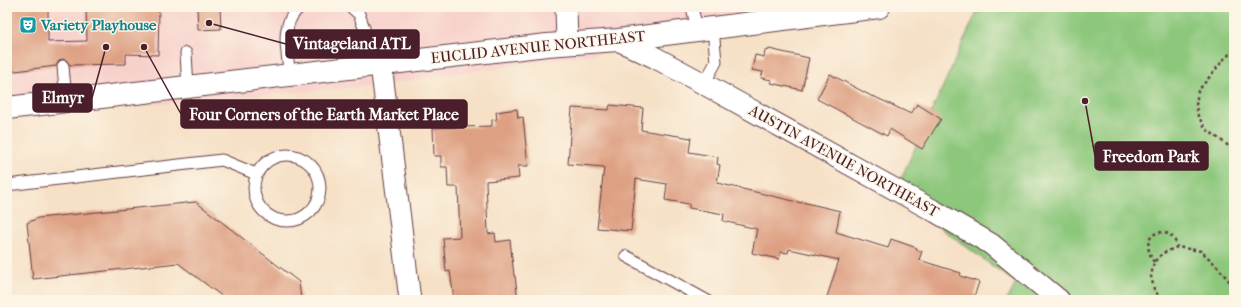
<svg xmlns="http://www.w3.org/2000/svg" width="1241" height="307" font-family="'IM FELL French Canon',serif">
	<rect width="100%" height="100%" fill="#fcf5e5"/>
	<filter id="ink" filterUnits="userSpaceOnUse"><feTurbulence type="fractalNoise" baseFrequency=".025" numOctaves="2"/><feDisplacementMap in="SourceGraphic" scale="8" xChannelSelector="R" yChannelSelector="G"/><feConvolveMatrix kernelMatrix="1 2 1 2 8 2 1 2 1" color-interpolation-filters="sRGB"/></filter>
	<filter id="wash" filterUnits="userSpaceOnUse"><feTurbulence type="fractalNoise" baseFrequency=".012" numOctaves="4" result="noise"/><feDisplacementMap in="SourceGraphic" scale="16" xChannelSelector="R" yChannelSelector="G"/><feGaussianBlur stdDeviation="0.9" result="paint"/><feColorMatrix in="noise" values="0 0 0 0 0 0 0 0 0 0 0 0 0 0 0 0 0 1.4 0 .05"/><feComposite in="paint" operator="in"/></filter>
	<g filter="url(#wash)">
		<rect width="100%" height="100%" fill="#f6e1c7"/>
		<polygon fill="#f7d0cb" points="7,7 745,7 736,33 380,85 7,117"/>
		<polygon fill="#8cc77c" stroke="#6b7354" points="979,7 1234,7 1234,300 1007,300 1016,283 894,194"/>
		<g id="blocks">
			<g fill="#dea083">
				<polygon points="7,7 48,7 48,42 87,41 86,7 159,7 158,55 126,54 126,64 70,65 66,60 62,59 59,61 56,66 7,72"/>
				<polygon points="197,7 220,7 221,29 198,30"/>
				<polygon points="769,49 809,58 802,90 771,83 772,80 761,78 763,72 752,70 755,55 764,57 765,50 768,51"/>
				<polygon points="830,74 873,97 873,96 911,114 917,104 941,119 922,149 890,129 887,136 817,99"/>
				<polygon points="610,105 643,108 641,130 691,138 689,152 718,157 717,164 720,165 717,183 802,203 802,202 840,211 836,232 888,248 891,239 917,248 917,250 922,251 919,260 961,273 960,276 979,282 973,300 826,300 839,260 789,249 788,253 781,252 779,259 752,253 757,229 723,221 724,214 689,208 689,204 665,200 667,184 636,179 631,231 597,228 604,167 568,164 572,108 609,110"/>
				<polygon points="517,109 518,118 523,117 528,166 518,166 519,178 486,181 488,234 495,233 496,242 510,240 514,276 515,276 518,300 454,300 450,271 446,272 443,238 460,237 458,187 448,187 447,167 441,167 441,156 434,156 433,128 492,126 492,120 497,119 496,112"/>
				<polygon points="196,202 299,282 301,300 227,300 178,263 33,279 27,223 38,218"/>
			</g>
		</g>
	</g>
	<g filter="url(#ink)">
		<use href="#blocks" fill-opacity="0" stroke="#643c42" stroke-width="1"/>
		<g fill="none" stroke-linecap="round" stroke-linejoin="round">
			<g stroke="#643c42" stroke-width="13">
				<g id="lane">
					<polyline points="351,7 359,14 364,28 368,66"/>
					<polyline points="692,7 697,30"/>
					<polyline points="186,53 188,88"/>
					<polyline points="63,66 66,101"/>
					<path d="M290 75C287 52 279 24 300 7"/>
					<polyline points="704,84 716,62 713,28"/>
					<circle cx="287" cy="188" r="33"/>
					<polyline points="7,185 222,160 256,174"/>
					<polyline points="626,256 706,300"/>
				</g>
			</g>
			<g stroke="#643c42" stroke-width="23">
				<g id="street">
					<polyline points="566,7 567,43"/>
					<polyline points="618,40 654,57 704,84 936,212 991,244 1059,300"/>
					<polyline points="381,65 410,300"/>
				</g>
			</g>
			<g stroke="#643c42" stroke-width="24">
				<polyline id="secondary" points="7,108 547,45 618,40 879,7"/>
			</g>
			<g stroke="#643c42" stroke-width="2.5" stroke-dasharray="3 3" stroke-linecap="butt">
				<polyline points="1234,50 1225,58 1198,91 1196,105 1198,116 1206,129 1234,150"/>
				<path d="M1154 262C1134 230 1173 222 1177 247"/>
				<polyline points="1161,300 1154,289 1151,276 1154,262 1163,253 1177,247 1201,251 1216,265 1234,287"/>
			</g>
			<use href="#lane" stroke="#fff" stroke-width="11"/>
			<use href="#street" stroke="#fff" stroke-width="21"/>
			<use href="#secondary" stroke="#fff" stroke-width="22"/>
		</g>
	</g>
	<defs>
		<g id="theatre-square" transform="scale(0.9)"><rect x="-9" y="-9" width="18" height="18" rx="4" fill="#0f9aa8" stroke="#fcf5e5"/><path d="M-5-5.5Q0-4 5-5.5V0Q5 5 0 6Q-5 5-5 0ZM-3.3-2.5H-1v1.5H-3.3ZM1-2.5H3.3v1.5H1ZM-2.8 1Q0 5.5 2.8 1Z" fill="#fff"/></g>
	</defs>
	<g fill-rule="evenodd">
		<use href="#theatre-square" x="28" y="25"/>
	</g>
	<g text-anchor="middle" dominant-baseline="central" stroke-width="3" stroke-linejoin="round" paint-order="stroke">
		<g font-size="15" font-weight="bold" fill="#0d838f" stroke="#fcf5e5" text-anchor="start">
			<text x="41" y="25">Variety Playhouse</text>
		</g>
		<g font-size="15" fill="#4a1f2b" stroke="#fcf5e5">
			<text transform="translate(538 47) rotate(-6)">EUCLID AVENUE NORTHEAST</text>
			<text transform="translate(844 161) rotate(29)">AUSTIN AVENUE NORTHEAST</text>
		</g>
	</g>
	<path fill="none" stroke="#4a1f2b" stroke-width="1.5" d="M209 23L286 44M106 47L92 98M144 47L181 114M1085 101L1095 156"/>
	<g fill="#4a1f2b" stroke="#fcf5e5" stroke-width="1.5">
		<circle cx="209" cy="23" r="4"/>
		<circle cx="106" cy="47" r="4"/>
		<circle cx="144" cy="47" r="4"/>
		<circle cx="1085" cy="101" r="4"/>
	</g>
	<g fill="#4a1f2b" stroke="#4a1f2b" stroke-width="1.5">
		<rect x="286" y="30" width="133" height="28" rx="4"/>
		<rect x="33" y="84" width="59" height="28" rx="4"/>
		<rect x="181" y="100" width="286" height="28" rx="4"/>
		<rect x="1095" y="142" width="113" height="28" rx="4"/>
	</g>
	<g font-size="16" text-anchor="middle" font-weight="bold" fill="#fff">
		<text x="352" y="49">Vintageland ATL</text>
		<text x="63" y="103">Elmyr</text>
		<text x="324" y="120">Four Corners of the Earth Market Place</text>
		<text x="1151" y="162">Freedom Park</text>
	</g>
	<rect width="1241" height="307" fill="none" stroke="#fcf5e5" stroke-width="24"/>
</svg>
